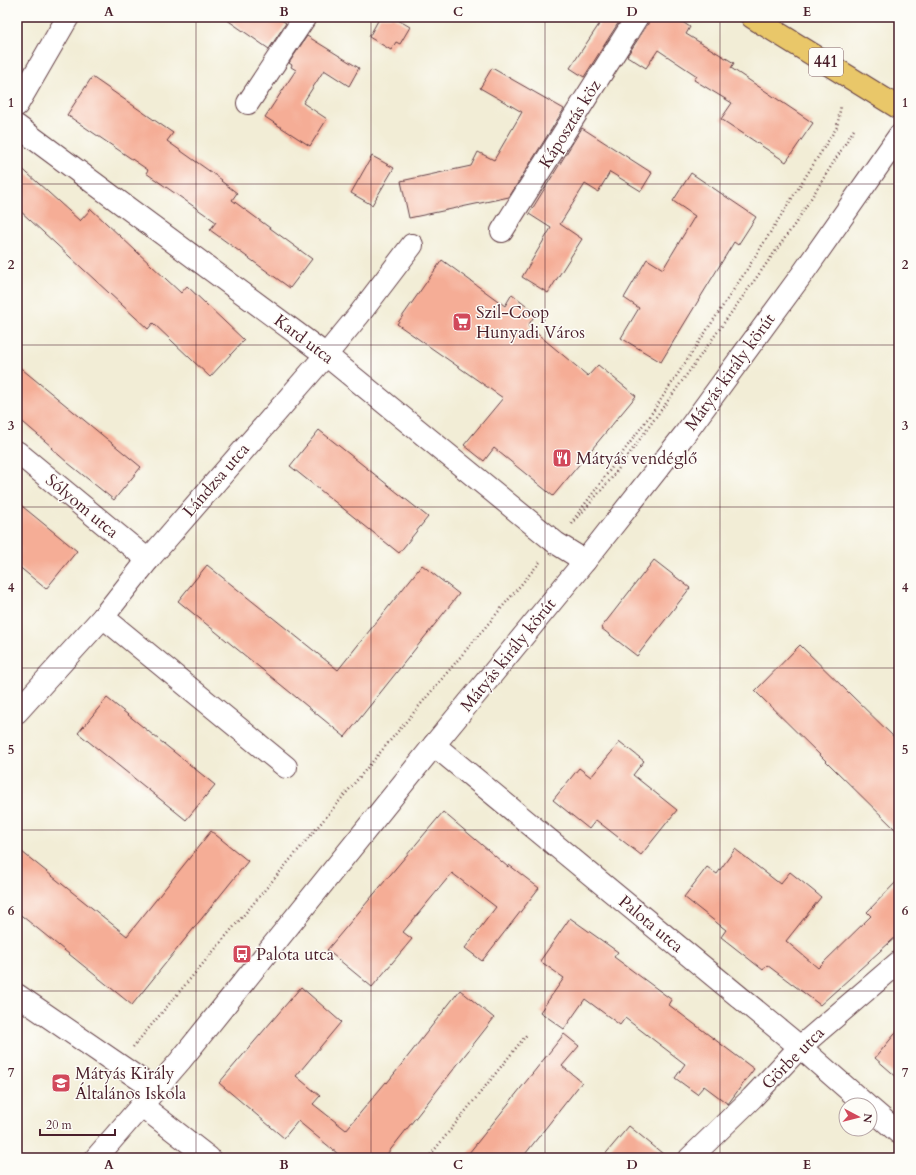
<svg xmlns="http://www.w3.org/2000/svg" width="916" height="1175" font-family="Cardo,serif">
	<rect width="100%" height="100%" fill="#fdfcf7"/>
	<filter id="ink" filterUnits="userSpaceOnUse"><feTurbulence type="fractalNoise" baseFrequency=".025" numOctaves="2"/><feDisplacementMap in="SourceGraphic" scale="8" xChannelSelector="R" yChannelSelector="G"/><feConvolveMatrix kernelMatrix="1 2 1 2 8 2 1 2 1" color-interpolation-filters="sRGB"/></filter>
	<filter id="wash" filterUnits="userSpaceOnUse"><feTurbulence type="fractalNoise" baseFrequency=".012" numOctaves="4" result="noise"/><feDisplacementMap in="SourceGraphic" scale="16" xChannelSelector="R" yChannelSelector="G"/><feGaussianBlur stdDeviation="0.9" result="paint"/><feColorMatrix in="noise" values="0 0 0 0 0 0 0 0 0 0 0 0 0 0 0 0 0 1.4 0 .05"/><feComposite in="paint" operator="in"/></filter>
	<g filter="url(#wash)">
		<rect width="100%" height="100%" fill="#f2edd6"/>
		<g id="blocks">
			<g fill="#f5ad96">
				<polygon points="223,17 277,17 286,23 269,49"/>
				<polygon points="380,17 393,17 410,27 400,44 396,42 391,50 369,37"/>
				<polygon points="604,17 622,17 584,77 570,68"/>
				<polygon points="649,17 675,17 690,27 686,34 734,63 731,68 813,123 786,162 721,119 732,103 694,80 697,76 658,50 646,68 627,56 648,24"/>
				<polygon points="307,36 359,68 349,86 324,70 303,103 327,119 310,146 265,117 296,70 291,67 292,65 289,63"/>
				<polygon points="492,68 564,109 509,197 409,218 401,181 471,166 478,152 494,160 522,112 480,88"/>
				<polygon points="92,77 173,133 167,141 222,180 221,181 237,193 232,200 312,259 290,288 210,230 216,222 146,173 148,170 67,115"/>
				<polygon points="582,128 652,173 641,191 610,172 598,192 585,184 560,224 582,239 548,293 522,277 551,228 529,214"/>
				<polygon points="372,156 394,168 372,205 351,193"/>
				<polygon points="17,164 80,221 91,209 181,293 187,286 244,340 210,377 153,323 148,329 17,208"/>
				<polygon points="691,173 756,217 738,245 734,242 661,362 621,338 639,308 624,298 647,259 663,269 695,216 673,201"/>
				<polygon points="442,260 505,306 512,294 536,313 528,326 588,376 598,365 636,396 553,496 494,448 484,461 464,445 503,398 397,324"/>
				<polygon points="17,365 141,467 114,500 68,463 51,448 52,447 17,417"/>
				<polygon points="319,430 428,517 399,553 290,466"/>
				<polygon points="17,502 77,551 46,589 17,565"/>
				<polygon points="654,560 690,588 637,656 601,628"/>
				<polygon points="207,565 338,670 422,565 459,594 345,737 178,601"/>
				<polygon points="800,645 899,742 899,833 755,691"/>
				<polygon points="107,698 215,785 186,820 78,733"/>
				<polygon points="620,742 644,761 633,775 677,810 641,855 596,820 589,829 553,800 579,768 591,777"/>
				<polygon points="443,812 508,867 509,865 539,888 482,961 465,948 496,907 452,873 403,932 412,939 372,987 327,950"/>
				<polygon points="211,831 248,861 132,1005 17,912 17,848 127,936"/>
				<polygon points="735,849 780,884 790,872 821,897 786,941 818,968 871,916 867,912 899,879 899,934 820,1005 767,965 763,970 721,937 726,930 684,897 707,867 717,874"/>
				<polygon points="570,918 618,952 614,957 672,1000 669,1005 754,1069 728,1104 704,1086 697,1094 675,1078 685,1064 625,1018 620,1025 585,999 564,1029 540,1012 564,978 540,961"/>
				<polygon points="301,987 341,1022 296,1076 320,1096 313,1104 346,1130 386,1082 387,1083 460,990 494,1018 384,1158 343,1158 298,1121 284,1138 219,1083"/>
				<polygon points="899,1029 899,1079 875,1058"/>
				<polygon points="564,1034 579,1046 562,1066 582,1082 522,1158 465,1158"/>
				<polygon points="629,1126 668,1158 602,1158"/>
			</g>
		</g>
	</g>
	<g filter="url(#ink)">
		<use href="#blocks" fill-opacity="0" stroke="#633e45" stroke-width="1"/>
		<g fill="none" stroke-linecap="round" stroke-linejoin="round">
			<g stroke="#633e45" stroke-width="24">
				<g id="minor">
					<polyline points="248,103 305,17"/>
					<polyline points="17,105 68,17"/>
					<polyline points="17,126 326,355 556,543 585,561"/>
					<polyline points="502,231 637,17"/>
					<polyline points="17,452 148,560"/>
					<polyline points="103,617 286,767"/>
					<polyline points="17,712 103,617 148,560 326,355 358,316 412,245"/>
					<polyline points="434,745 800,1047 866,1105"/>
					<polyline points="17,995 154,1089"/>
					<polyline points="141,1105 209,1158"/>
					<polyline points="870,1108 899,1133"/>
					<polyline points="96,1158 180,1061 434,745 585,561 685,434 803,273 899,136"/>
					<polyline points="690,1158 752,1098 800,1047 899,962"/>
				</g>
			</g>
			<g stroke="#633e45" stroke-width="24">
				<polyline id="major" points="752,17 899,108"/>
			</g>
			<g stroke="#633e45" stroke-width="2.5" stroke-dasharray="1 3" stroke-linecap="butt">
				<polyline points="571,523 654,410 744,274 837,127 841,105"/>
				<polyline points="572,524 611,479 693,366 795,224 855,128"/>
				<polyline points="133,1047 540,562"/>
				<polyline points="428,1158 528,1033"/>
			</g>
			<use href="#minor" stroke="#fff" stroke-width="22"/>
			<use href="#major" stroke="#e9c769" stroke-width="22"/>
		</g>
	</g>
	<path fill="none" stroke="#4a1f2b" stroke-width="1" stroke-opacity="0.55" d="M196 17V1158M371 17V1158M545 17V1158M720 17V1158M17 184H899M17 345H899M17 507H899M17 668H899M17 830H899M17 991H899"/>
	<defs>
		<g id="supermarket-square" transform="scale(1)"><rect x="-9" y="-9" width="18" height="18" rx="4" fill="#d1495b" stroke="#fdfcf7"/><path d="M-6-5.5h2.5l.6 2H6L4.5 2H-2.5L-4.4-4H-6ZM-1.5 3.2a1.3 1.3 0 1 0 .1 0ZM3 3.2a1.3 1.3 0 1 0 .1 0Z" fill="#fff"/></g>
		<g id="restaurant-square" transform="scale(1)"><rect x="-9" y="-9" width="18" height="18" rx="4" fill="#d1495b" stroke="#fdfcf7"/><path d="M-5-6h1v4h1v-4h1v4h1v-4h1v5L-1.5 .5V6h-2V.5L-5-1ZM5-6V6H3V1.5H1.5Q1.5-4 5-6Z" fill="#fff"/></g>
		<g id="bus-square" transform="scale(1)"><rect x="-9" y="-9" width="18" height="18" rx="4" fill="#d1495b" stroke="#fdfcf7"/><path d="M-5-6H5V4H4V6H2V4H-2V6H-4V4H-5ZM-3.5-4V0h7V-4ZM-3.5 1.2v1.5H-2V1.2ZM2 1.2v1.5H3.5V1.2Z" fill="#fff"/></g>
		<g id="school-square" transform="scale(1)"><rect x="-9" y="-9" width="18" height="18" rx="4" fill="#d1495b" stroke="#fdfcf7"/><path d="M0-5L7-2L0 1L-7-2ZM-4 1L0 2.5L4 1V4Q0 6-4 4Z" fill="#fff"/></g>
	</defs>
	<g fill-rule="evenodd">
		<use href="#supermarket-square" x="462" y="322"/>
		<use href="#restaurant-square" x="562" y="458"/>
		<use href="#bus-square" x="242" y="954"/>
		<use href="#school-square" x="61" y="1083"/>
	</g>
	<g text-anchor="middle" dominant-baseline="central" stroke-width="3" stroke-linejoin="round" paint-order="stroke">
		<rect fill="#fdfcf7" stroke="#806168" stroke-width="1" x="809" y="48" width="34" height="28" rx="3"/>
		<g font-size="16" font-weight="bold" fill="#4a1f2b">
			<text x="826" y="62">441</text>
		</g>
		<g font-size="17" fill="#4a1f2b" stroke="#fdfcf7">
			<text transform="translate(570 124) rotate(-58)">Káposztás köz</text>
			<text transform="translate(304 339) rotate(37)">Kard utca</text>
			<text transform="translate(730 372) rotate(-54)">Mátyás király körút</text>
			<text transform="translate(216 480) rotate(-49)">Lándzsa utca</text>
			<text transform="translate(82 506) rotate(40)">Sólyom utca</text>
			<text transform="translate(508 655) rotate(-51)">Mátyás király körút</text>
			<text transform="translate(651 924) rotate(40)">Palota utca</text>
			<text transform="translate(793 1058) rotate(-45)">Görbe utca</text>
		</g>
		<g font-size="17" fill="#4a1f2b" stroke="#fdfcf7" text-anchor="start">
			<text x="476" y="312">Szil-Coop<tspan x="476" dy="20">Hunyadi Város</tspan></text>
			<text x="576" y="458">Mátyás vendéglő</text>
			<text x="256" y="954">Palota utca</text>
			<text x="75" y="1073">Mátyás Király<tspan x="75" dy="20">Általános Iskola</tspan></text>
		</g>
	</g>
	<rect width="916" height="1175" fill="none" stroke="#fdfcf7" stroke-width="44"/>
	<g transform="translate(858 1117) rotate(97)"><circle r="19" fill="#fdfcf7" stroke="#b5a4a5"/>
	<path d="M0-3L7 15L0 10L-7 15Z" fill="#d1495b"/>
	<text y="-6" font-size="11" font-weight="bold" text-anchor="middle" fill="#4a1f2b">N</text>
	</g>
	<path d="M40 1129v6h75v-6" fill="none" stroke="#4a1f2b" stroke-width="2"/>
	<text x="46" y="1129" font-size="12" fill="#4a1f2b" stroke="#fdfcf7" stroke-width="3" paint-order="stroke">20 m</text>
	<rect x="22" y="22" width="872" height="1131" fill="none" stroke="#4a1f2b" stroke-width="1.5"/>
	<g font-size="13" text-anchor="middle" font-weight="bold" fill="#4a1f2b">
		<text x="109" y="16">A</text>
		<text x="284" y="16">B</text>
		<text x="458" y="16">C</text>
		<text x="632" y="16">D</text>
		<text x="807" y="16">E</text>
		<text x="11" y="107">1</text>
		<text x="905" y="107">1</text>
		<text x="11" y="269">2</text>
		<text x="905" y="269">2</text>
		<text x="11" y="430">3</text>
		<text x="905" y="430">3</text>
		<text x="11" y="592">4</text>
		<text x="905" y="592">4</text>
		<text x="11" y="754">5</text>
		<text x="905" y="754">5</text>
		<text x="11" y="915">6</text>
		<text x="905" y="915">6</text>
		<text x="11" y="1077">7</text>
		<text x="905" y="1077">7</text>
		<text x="109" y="1169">A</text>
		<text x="284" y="1169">B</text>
		<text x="458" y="1169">C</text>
		<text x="632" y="1169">D</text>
		<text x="807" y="1169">E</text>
	</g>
</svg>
